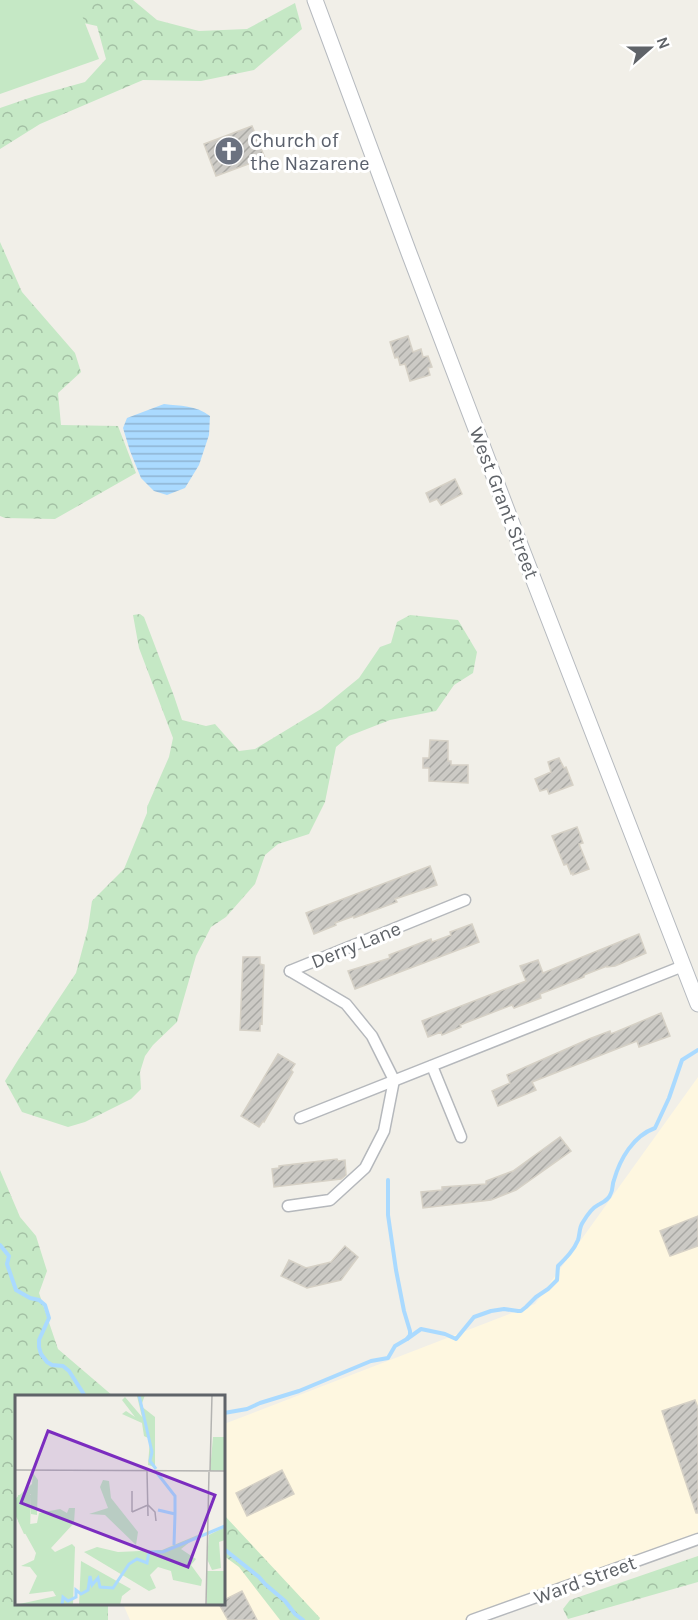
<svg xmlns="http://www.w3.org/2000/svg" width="698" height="1620" font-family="Karla,sans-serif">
	<defs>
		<pattern id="forest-crowns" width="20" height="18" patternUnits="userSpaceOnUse" patternTransform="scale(1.5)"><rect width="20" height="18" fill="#c5e8c5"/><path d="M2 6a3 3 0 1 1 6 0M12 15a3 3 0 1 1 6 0" fill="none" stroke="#a3c0a4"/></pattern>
		<pattern id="water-rules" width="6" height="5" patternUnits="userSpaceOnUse" patternTransform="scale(1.5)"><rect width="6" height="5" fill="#aadaff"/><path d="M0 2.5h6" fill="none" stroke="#8eb4d2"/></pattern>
		<pattern id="building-hatch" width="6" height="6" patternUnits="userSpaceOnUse" patternTransform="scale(1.5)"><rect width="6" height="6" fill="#cccac5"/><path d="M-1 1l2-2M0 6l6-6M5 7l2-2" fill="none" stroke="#a9a8a4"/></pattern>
	</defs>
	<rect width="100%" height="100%" fill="#f1efe8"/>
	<polygon fill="#fef7e0" points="698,1077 698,1539 472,1620 130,1620 123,1604 224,1604 224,1424 535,1304"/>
	<g fill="url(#forest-crowns)">
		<polygon points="0,0 133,0 157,20 199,31 247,29 295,3 302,29 254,70 201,81 143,80 40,124 0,149 0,108 35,96 85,82 106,59 97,26 11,7"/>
		<polygon points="0,242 22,292 75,353 81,372 58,393 61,425 118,426 136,473 55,519 5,518 0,516"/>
		<polygon points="140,614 144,617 174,696 182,720 206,726 215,724 239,751 255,749 321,709 359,678 380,647 391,643 397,622 410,615 458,620 477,652 473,673 454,685 436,711 390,720 349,736 336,747 325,802 309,834 278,844 265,855 255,884 226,917 211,927 196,956 177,1022 153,1045 145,1056 140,1072 141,1089 131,1099 85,1122 68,1127 22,1112 5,1081 18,1060 76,973 88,928 92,901 124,869 147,813 147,807 169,757 173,738 139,648 133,615"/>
		<polygon points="0,1170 20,1217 36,1236 47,1271 39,1293 58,1349 113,1396 16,1396 16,1604 108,1604 108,1620 0,1620"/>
		<polygon points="224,1515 320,1618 319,1620 280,1620 239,1567 224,1556"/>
		<polygon points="698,1556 698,1582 568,1619 563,1609 570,1600"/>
	</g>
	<polygon fill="#c5e8c5" points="0,0 76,0 99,59 0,94"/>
	<path fill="url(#water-rules)" d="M164 404C180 406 196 405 210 416L209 435 199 465 185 488 167 495 154 491 141 478 130 451 123 428 127 418Z"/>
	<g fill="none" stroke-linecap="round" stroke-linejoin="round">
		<g stroke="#aadaff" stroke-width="4">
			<polyline points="0,1245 9,1256 7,1264 16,1290 30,1298 39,1300 45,1305 49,1318 39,1340 39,1347 41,1354 47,1362 52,1365 63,1366 69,1371 85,1396"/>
			<path d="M407 1339 421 1329 445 1334 456 1339 474 1317 491 1311 504 1309 518 1311H521L526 1307 536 1297 548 1289 557 1280 558 1266C566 1258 574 1250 578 1240 580 1234 579 1227 583 1222 586 1217 592 1208 598 1205 603 1202 609 1200 611 1193 613 1190 612 1184 614 1180 620 1159 633 1136 655 1128L669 1098 682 1060 698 1050"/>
			<polyline points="224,1413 247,1409 260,1403 299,1391 371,1361 388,1358 395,1346 407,1339 410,1335 410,1331 404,1311 396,1270 388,1215 388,1180"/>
			<polyline points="224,1549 259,1577 265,1584 285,1601 295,1614 303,1620"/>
		</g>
	</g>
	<g fill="url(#building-hatch)" stroke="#d6d1c6" stroke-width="1.5">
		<polygon points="252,126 265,158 216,176 204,144"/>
		<polygon points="408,336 413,352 421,349 423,357 428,356 432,367 428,368 430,375 410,381 405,364 400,365 398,357 395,358 390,342"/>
		<polygon points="455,479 462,494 441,505 437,499 430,502 426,493"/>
		<polygon points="430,740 448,741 448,761 451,761 451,765 468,765 468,783 429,781 429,768 423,768 423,758 429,758"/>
		<polygon points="559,758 564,768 566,767 573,785 549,794 547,789 540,791 535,779 551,772 548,762"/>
		<polygon points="577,827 583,843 579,844 589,869 573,875 573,873 571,874 567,864 564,865 552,836"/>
		<polygon points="430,866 437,885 395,899 397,902 354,918 354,916 335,923 336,925 314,934 306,913"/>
		<polygon points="472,924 479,942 355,989 348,971 390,958 389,955 431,939 432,942 451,935 450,932"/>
		<polygon points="639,934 646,953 615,966 607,967 607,966 584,975 584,977 540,994 541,998 514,1008 512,1005 460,1025 461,1027 442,1035 441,1032 428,1037 422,1021 526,981 520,966 538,960 543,973"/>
		<polygon points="243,957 260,957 260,964 264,965 262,1024 260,1023 260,1031 240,1030"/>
		<polygon points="661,1013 670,1036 639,1047 637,1041 532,1082 536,1090 498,1106 492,1091 510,1083 507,1075 589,1039 610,1031 611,1034"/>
		<polygon points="278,1054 295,1064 291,1070 293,1072 264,1122 263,1121 259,1127 241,1116"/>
		<polygon points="560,1137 571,1151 516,1190 491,1200 423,1208 421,1192 442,1190 442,1187 486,1184 486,1181 513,1171"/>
		<polygon points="337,1159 338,1161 345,1160 346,1175 341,1179 274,1187 272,1169 279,1168 279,1166"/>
		<polygon points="698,1216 698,1246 670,1256 660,1231"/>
		<polygon points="345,1246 358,1257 341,1280 307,1288 281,1276 289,1260 306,1268 331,1262"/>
		<polygon points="695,1400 698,1408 698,1513 696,1513 662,1411"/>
		<polygon points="282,1470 294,1494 247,1516 236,1493"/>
		<polygon points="242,1591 257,1620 228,1620 219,1604 224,1604 224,1600"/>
	</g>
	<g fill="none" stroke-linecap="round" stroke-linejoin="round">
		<g stroke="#b5b8bc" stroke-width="13">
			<g id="street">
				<polyline points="290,971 465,900"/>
				<polyline points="432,1066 461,1137"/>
				<polyline points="300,1118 683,966"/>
				<polyline points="288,1206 330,1200 365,1168 384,1131 394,1080 372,1036 346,1004 290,971"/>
				<polyline points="472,1620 698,1539"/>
			</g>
		</g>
		<g stroke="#b6babf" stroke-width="17">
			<polyline id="secondary" points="315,0 409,253 519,542 698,1004"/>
		</g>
		<use href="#street" stroke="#fff" stroke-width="10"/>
		<use href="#secondary" stroke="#fff" stroke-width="15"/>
	</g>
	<defs>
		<g id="church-disc" transform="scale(1.5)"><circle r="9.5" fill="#6b7280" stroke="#fff"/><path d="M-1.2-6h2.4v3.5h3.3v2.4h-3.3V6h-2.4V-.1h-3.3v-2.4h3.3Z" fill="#fff"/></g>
	</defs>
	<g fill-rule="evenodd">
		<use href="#church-disc" x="229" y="151"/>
	</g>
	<g text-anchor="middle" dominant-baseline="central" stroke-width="6" stroke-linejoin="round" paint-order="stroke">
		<g font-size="20" fill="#5b616d" stroke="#fff" text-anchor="start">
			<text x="250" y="140">Church of<tspan x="250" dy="23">the Nazarene</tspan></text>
		</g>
		<g font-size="20" fill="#5f6368" stroke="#fff">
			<text transform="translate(504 503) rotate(69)">West Grant Street</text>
			<text transform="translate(356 945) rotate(-22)">Derry Lane</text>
			<text transform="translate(585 1580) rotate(-20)">Ward Street</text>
		</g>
	</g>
	<g transform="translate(15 1395)">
		<rect width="210" height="210" fill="#f1efe8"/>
		<path d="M130 0 126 11 140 22V72L133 70 135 44 129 41 127 28 107 19 111 16 120 22 107 5 110 2 127 22 122 1ZM18 78 23 85 22 120 16 119V99L3 112 4 119 15 129 22 128 24 118 45 114 52 118 54 113H60L59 128 36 153 40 157 57 149 60 152 58 210H0L41 201 38 196 14 199 22 181 15 172 6 171 19 165 21 158 0 120V104L17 89ZM88 85 94 86 96 103 123 137 121 150 90 120 74 119 93 113 85 92ZM210 132V145L204 147 206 173 197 175 192 164 194 140ZM185 139 166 154 181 164 176 170 187 185 186 191 158 185 156 176 143 172 135 180 141 193 134 196 69 157 82 152 103 157 147 155ZM66 166 116 194 107 201 105 210H64ZM192 176H210V210H192Z" fill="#c5e8c5"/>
		<path d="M198 42H210V76H195ZM3 100H16L15 138 9 139 3 126Z" fill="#c5e8c5"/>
		<path fill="none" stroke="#aadaff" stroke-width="3" d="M124 0 137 57 135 66 141 74M142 78 160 101V119M143 115 160 119 159 150M47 210 48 202 53 206 61 202V195L66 199 73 195 75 181 77 190 83 183 85 192 98 193 114 169 122 164 132 168 134 157H148L210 131"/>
		<path fill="none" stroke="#b3b3b1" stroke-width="1.5" d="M0 75 210 76M132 76 133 121M195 76 197 0M117 96V117M117 117 133 110 140 117 141 126M191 210 194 77"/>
		<path fill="#7b2cbf" fill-opacity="0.15" stroke="#7b2cbf" stroke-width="3" d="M33 36 200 100 173 172 6 108Z"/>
		<rect width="210" height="210" fill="none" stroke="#5f6368" stroke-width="3"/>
	</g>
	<g transform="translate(650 48) rotate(69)" stroke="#ffffff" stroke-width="4.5" paint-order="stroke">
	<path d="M0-4.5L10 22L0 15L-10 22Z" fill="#5f6368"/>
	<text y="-9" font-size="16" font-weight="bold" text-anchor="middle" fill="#5f6368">N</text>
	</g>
</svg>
